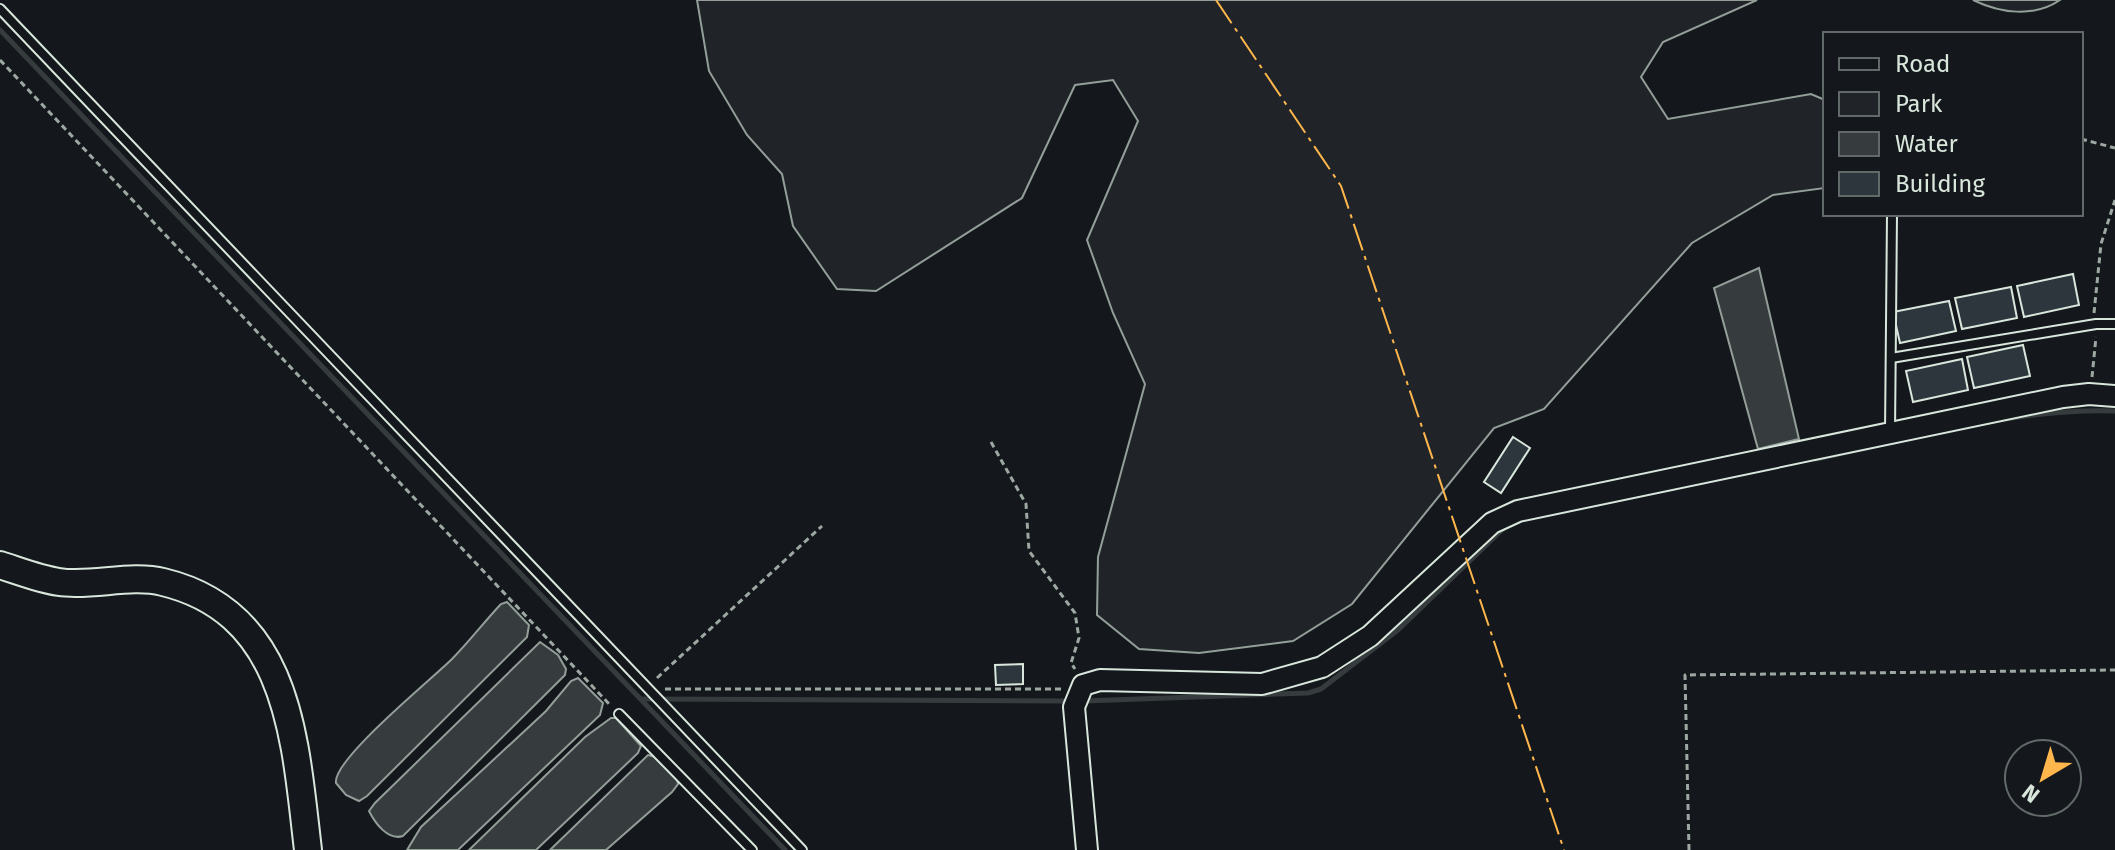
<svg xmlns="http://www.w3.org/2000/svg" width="2115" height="850" font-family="'Fira Sans',sans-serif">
	<rect width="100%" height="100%" fill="#14181c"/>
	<g fill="#202428" stroke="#939e99" stroke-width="2">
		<polygon points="697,0 1757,0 1663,42 1641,77 1668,119 1811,94 1825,100 1825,188 1773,195 1692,243 1544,409 1494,428 1352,604 1293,641 1199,653 1139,649 1097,615 1098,557 1145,384 1113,313 1087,240 1138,121 1113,80 1075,85 1022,198 876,291 837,289 793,226 782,174 747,135 709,71"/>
		<path d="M1973 0H2060C2034 18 2000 13 1973 0Z"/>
	</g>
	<g fill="#363b3e" stroke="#939e99" stroke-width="2">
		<polygon points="1759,268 1799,439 1758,449 1714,288"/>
		<path d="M507 602 529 625 527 637 367 796 359 801 346 795 336 783C332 760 432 679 452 659 469 642 484 622 501 604Z"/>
		<path d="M540 642 558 655 566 669 565 675 403 836C388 841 375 823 369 811L375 803Z"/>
		<polygon points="578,678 603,703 600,715 458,850 407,850 421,827 546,711 571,681"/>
		<polygon points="611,718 616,718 641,746 638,753 536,850 469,850 585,737"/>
		<polygon points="648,755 656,757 677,779 678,784 672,792 606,850 550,850"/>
	</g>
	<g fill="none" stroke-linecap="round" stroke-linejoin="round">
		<g stroke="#363b3e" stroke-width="5">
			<polyline points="0,30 785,850"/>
			<path d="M1816 459C1910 440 2020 407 2115 411"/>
			<polyline points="641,699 1069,701"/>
			<polyline points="1083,701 1308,693 1321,689 1398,630 1506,526"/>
		</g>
	</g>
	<g fill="#2c363c" stroke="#d8e6dc" stroke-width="2">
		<polygon points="2073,274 2079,305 2024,317 2017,286"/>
		<polygon points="2011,287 2017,318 1962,329 1955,298"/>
		<polygon points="1949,301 1956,331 1900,343 1893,312"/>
		<polygon points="2023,345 2030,376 1974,388 1967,357"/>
		<polygon points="1962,359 1968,390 1913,402 1906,371"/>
		<polygon points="1513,437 1530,448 1501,493 1484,482"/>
		<polygon points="1023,664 1023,684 996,685 995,665"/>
	</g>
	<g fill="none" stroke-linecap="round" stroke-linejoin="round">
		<g stroke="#d8e6dc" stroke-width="12">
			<g id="service">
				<polyline points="0,9 802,850"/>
				<polyline points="1891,358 2096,324 2115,324"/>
				<polyline points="1890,433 1892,214"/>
				<polyline points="619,714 752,850"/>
			</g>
		</g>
		<g stroke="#d8e6dc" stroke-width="24">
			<polyline id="tertiary" points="1087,850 1074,707 1083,685 1100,680 1262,684 1322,667 1370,636 1492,523 1518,511 2063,397 2089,394 2115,396"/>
		</g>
		<g stroke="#d8e6dc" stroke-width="30">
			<path id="trunk" d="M0 565C19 571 39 579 59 582 92 587 130 574 163 582 291 613 295 742 308 850"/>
		</g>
		<g stroke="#9da8a2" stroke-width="3" stroke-dasharray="6 4" stroke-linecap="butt">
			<polyline points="0,60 611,706"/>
			<polyline points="2081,139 2115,148"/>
			<polyline points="2094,313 2101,244 2115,200"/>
			<polyline points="2092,377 2096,337"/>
			<polyline points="991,442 1026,504 1029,551 1075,613 1079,638 1071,663 1075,669"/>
			<polyline points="657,678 822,526"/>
			<polyline points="665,689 1062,689"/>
			<polyline points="1689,850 1685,675 2115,670"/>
		</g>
		<use href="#service" stroke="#14181c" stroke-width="8"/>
		<use href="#tertiary" stroke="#14181c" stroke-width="20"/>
		<use href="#trunk" stroke="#14181c" stroke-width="26"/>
		<polyline stroke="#ffb74d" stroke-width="2" stroke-dasharray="28 6 4 6" stroke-linecap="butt" points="1216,0 1341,186 1564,850"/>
	</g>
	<rect x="1823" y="32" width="260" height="184" fill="#14181c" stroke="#626a69" stroke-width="2"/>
	<rect x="1839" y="58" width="40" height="12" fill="#14181c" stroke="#626a69" stroke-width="2"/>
	<text x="1895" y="72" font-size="24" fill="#d8e6dc">Road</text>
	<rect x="1839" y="92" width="40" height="24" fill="#202428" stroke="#626a69" stroke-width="2"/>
	<text x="1895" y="112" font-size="24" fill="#d8e6dc">Park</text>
	<rect x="1839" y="132" width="40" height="24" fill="#363b3e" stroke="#626a69" stroke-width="2"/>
	<text x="1895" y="152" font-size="24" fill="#d8e6dc">Water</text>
	<rect x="1839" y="172" width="40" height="24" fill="#2c363c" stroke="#626a69" stroke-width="2"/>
	<text x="1895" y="192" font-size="24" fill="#d8e6dc">Building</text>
	<g transform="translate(2043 778) rotate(218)"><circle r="38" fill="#14181c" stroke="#626a69" stroke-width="2"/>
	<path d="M0-6L14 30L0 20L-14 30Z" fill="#ffb74d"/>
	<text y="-12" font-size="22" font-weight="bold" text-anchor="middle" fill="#d8e6dc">N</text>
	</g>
</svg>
